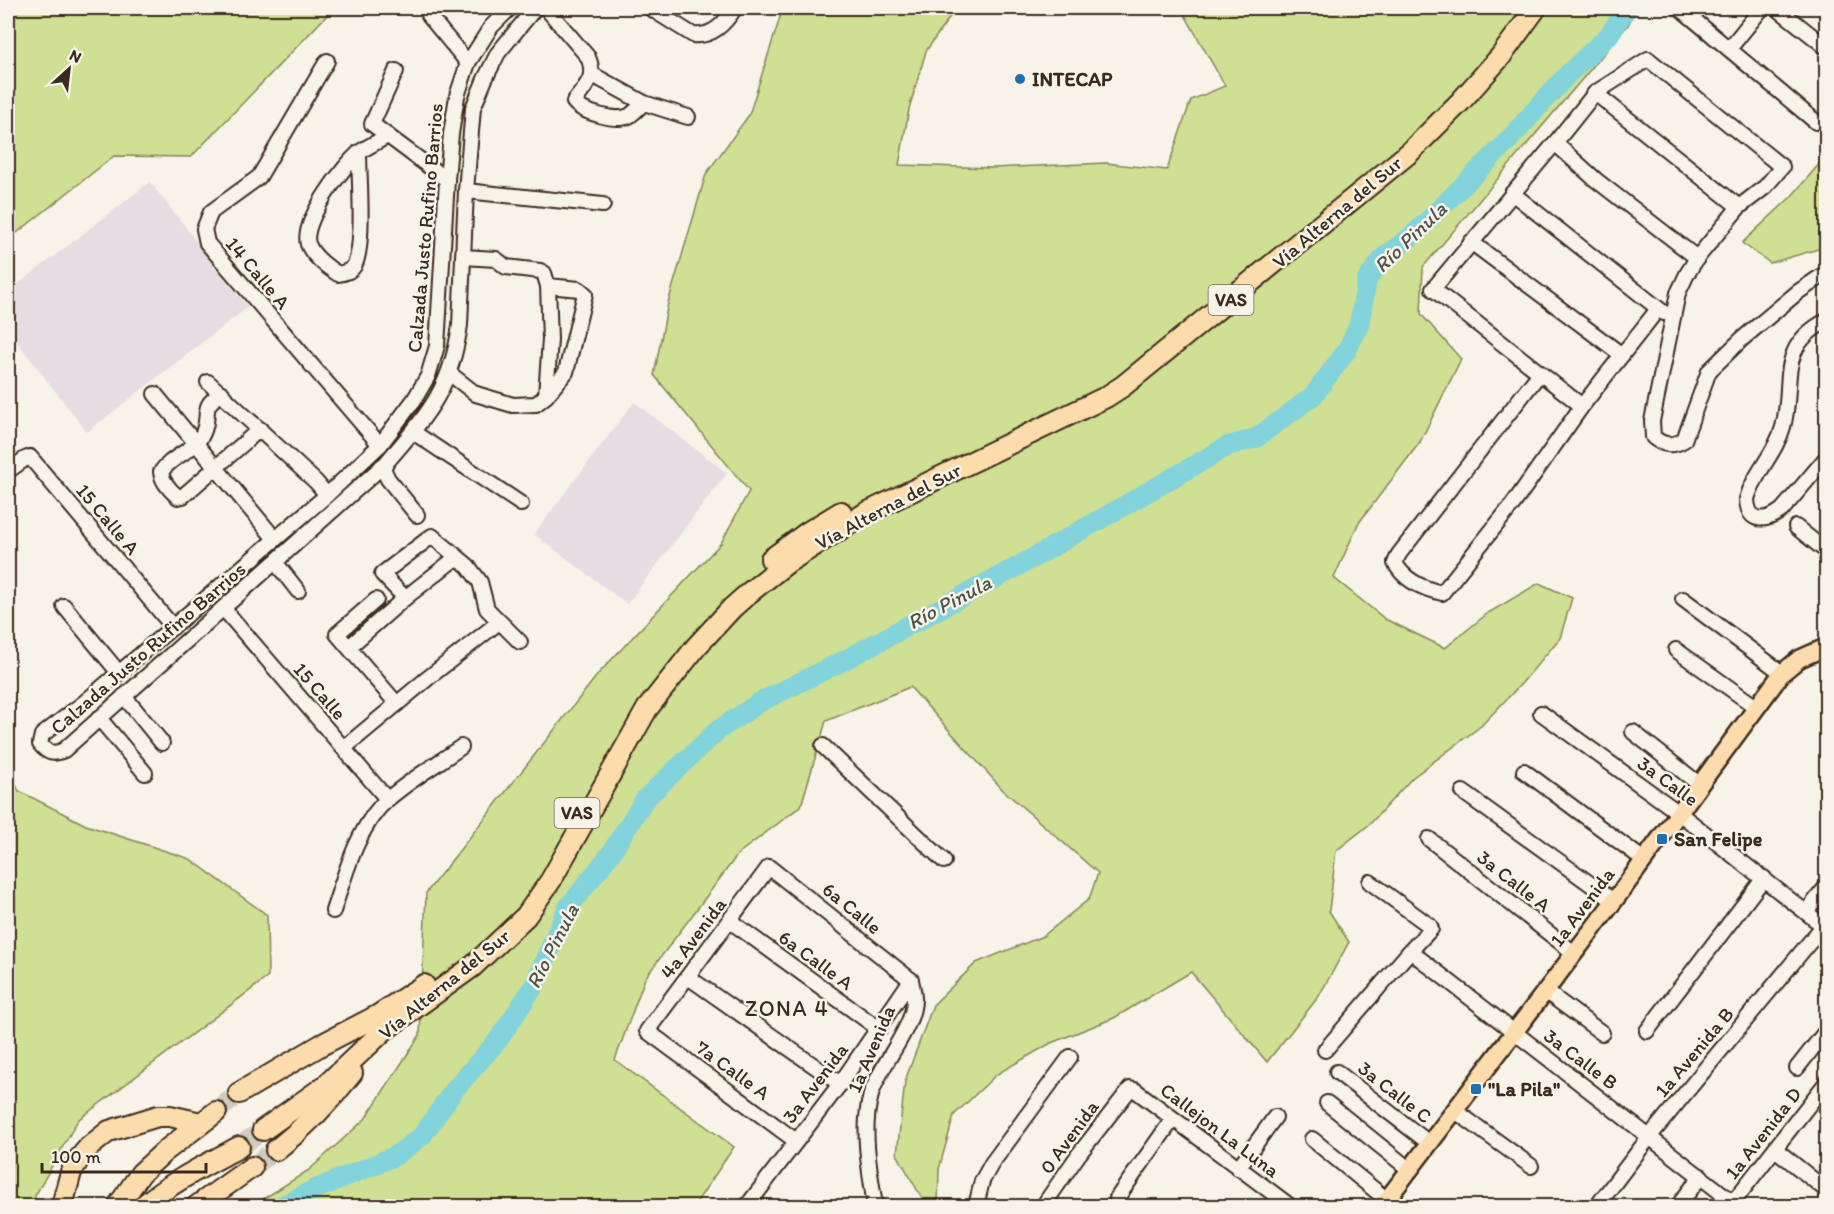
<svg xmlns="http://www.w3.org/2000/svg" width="1834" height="1214" font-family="Itim,sans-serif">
	<rect width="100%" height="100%" fill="#f7f3e8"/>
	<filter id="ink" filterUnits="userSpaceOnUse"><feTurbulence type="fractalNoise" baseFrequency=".0167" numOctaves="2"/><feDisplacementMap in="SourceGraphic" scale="12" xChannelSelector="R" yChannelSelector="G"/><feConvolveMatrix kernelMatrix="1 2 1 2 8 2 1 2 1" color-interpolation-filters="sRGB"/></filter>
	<g filter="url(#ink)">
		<g fill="#e7dce1">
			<polygon points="150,182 248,307 87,432 8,330 8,292"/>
			<polygon points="634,402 727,473 627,604 534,534"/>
		</g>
		<g fill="#cfdf93" stroke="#858458" stroke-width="1.5">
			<polygon points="8,8 334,8 191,157 114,156 8,240"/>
			<polygon points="783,8 956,8 926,51 909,109 899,165 993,168 1106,163 1167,170 1191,100 1225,86 1181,8 1637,8 1628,25 1423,267 1421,314 1461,359 1420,442 1358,524 1334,578 1385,619 1445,648 1488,613 1539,583 1572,598 1560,638 1522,683 1481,726 1412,778 1370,824 1336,851 1329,911 1349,942 1319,996 1267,1062 1191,972 1114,1018 1051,1043 997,1074 954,1115 939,1169 938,1206 923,1200 897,1154 905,1081 933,1005 976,963 1043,936 1089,899 1098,873 1003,790 910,687 826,721 801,806 739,853 645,978 615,1060 734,1147 694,1206 252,1206 309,1170 365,1119 420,1035 426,893 599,673 721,543 749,491 654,375 668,303 706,174 749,115"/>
			<polygon points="1826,156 1826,251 1818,249 1770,263 1742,243 1791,197"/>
			<polygon points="8,770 19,791 86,825 190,859 267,915 268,977 78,1120 35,1196 35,1206 8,1206"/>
		</g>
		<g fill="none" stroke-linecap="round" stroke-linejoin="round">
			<polyline stroke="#82d3db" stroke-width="20" points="282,1206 309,1192 395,1156 422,1136 454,1090 499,1039 534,986 567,909 609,856 645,799 717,731 760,702 843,661 1033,558 1228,446 1256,438 1313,396 1347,350 1359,325 1367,280 1383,258 1413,235 1504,145 1567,75 1609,35 1627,8"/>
			<g stroke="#d1cbc0" stroke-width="20" stroke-dasharray="20 10" stroke-linecap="butt">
				<polyline points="216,1112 239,1093"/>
				<polyline points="239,1147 263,1130"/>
				<polyline points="252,1167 276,1150"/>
			</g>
			<g stroke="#3b2a1e" stroke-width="18">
				<g id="minor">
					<path d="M510 8 491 27 468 63 457 96 451 134 447 180 437 346 428 376 414 400 380 445 327 495 86 701 42 735 40 744C47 753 53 755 64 750L386 463C427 415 451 390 460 325L466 191 473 108 485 79 498 53 535 8"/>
					<path d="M546 8 588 57C597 78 586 85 574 102 582 113 617 122 629 116 634 113 639 107 644 103"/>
					<path d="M650 8 693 35C713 37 725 23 735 8"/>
					<polyline points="1680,8 1816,122"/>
					<polyline points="1777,8 1826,47"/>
					<polyline points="429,16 468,63"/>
					<polyline points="1729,49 1762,8"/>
					<polyline points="327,61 259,177 211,212 204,229 207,243 380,445"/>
					<polyline points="396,71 372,124 447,180"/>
					<polyline points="593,75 644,103 688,117"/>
					<polyline points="1595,93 1739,207"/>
					<polyline points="1555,143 1596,180 1697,258"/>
					<path d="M359 152C359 176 365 248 354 266 350 272 344 273 338 274 327 267 313 257 308 244 301 222 343 166 360 152 368 146 379 141 388 136"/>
					<polyline points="466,191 603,205"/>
					<polyline points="1512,193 1664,313"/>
					<polyline points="1471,242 1622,355"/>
					<path d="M1826 321C1775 348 1795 383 1783 427 1776 453 1754 473 1747 499 1748 524 1766 522 1782 510L1826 458"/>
					<polyline points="449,373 476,394 513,405 536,404 546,396 566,372 585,294 579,289 548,286 544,273 540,271 506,267 496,259 463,257"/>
					<path d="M1540 373 1399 554 1395 563C1404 580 1424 589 1442 593L1513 504 1582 406 1658 309"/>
					<polyline points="208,382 316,482 327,495"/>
					<path d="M222 393C198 408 212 413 203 433 195 451 171 456 161 472 162 481 171 491 178 497L183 496 260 429"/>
					<polyline points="155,394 275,539"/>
					<polyline points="546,396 550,339 548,286"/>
					<path d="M1582 406 1433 289 1555 143 1595 93 1648 59 1782 167 1765 187 1739 207 1697 258 1687 274 1678 293 1652 421 1653 437C1662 445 1673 447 1684 440L1709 371 1742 339 1798 292 1826 273"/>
					<polyline points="413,432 521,504"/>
					<polyline points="382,466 388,479 417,515"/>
					<polyline points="8,471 25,459 30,457 173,627"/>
					<polyline points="1796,527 1826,551"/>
					<polyline points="276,563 298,591"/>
					<polyline points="405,598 382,574 432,536 468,566 480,582 487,609 520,642"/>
					<polyline points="1683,599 1782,673"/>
					<polyline points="376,600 337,634 397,704"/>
					<polyline points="64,606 119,673"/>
					<polyline points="223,608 387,799"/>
					<polyline points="349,647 405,598 457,557"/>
					<polyline points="1676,650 1756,707"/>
					<polyline points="124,696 162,743"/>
					<polyline points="1541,713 1679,813 1826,928"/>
					<polyline points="99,718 145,773"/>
					<polyline points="1633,732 1700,785"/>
					<polyline points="823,746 944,861"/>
					<polyline points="344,748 428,678 499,622"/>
					<polyline points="1524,771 1644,860"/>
					<polyline points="1463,792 1614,901"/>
					<polyline points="1429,839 1574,953"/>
					<polyline points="1370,882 1430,926 1431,929 1410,951 1738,1206"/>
					<path d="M333 911C345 875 358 825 388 799 410 780 437 764 461 747"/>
					<polyline points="1806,912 1826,887"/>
					<polyline points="730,921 879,1029"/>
					<polyline points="688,977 840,1084"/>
					<polyline points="1545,991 1602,1033"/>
					<polyline points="1647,1031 1764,878"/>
					<polyline points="1325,1050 1410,951"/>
					<polyline points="1797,1068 1826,1031"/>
					<polyline points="1337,1072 1429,1143"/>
					<polyline points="1327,1103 1410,1170"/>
					<polyline points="1454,1110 1531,1166"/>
					<polyline points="1312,1139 1387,1200"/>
					<polyline points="796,1141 647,1031 769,867 911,980"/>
					<polyline points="1775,1149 1826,1190"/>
					<polyline points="1238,1168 1275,1117"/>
					<polyline points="1117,1198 1173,1119"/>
					<polyline points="747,1206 840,1084 911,980"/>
					<path d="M875 1206C870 1171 861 1130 871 1095 879 1065 915 1028 914 998 914 992 912 986 911 980"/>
					<polyline points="976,1206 982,1181 992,1163 1070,1057"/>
					<polyline points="1043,1206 1079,1154 1130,1089 1135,1090 1290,1206"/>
					<polyline points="1597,1206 1650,1136 1823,926"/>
					<polyline points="1678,1206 1701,1176"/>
					<polyline points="1730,1206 1826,1083"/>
				</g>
			</g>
			<g stroke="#3b2a1e" stroke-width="21">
				<polyline id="major" points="1382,1206 1614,901 1782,673 1799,659 1826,647"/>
			</g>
			<g stroke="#3b2a1e" stroke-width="24">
				<g id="highway">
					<polyline points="771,559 808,532 841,512"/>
					<polyline points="239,1093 321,1045 377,1016 424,985"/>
					<polyline points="263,1130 325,1086 383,1031 472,967 526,916 551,880 647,709 696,647 732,608 750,592 788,562 866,513 1106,397 1123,386 1409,153 1461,101 1501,56 1536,8"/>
					<path d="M276 1150C305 1127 329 1103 352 1073"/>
					<polyline points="62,1206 71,1172 79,1159 89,1147 109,1131 158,1116 170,1116 201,1123"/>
					<polyline points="118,1206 141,1173 165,1151 216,1112"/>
					<path d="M143 1206C171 1182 206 1165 239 1147"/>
					<polyline points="197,1206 252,1167"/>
				</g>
			</g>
			<use href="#minor" stroke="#f7f3e8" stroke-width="14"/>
			<use href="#major" stroke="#fcdcac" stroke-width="16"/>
			<use href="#highway" stroke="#fcdcac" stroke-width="20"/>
		</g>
	</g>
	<g fill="#1f6fb2" stroke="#f7f3e8" stroke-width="2">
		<circle cx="1020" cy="79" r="6"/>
		<rect x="1656" y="833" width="12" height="12" rx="3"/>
		<rect x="1470" y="1083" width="12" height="12" rx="3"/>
	</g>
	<g text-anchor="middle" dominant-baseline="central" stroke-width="5" stroke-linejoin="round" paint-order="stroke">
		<g fill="#f7f3e8" stroke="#73665b" stroke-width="1.5">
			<rect x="1208.5" y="285" width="45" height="30" rx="4.5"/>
			<rect x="554.5" y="798" width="45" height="30" rx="4.5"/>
		</g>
		<g font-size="18" font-weight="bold" fill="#3b2a1e">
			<text x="1231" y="300">VAS</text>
			<text x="577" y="813">VAS</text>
		</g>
		<g font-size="20" font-weight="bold" fill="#3b2a1e" stroke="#f7f3e8" text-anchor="start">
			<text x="1032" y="79">INTECAP</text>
			<text x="1674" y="839">San Felipe</text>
			<text x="1488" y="1089">"La Pila"</text>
		</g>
		<g font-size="20" fill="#3b2a1e" stroke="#f7f3e8">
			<text transform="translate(1337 212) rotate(-40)">Vía Alterna del Sur</text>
			<text transform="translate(425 228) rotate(-85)">Calzada Justo Rufino Barrios</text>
			<text transform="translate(258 273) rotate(50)">14 Calle A</text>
			<text transform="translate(888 506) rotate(-28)">Vía Alterna del Sur</text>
			<text transform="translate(108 519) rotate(50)">15 Calle A</text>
			<text transform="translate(148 648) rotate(-41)">Calzada Justo Rufino Barrios</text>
			<text transform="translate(320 691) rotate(49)">15 Calle</text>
			<text transform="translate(1668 781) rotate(36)">3a Calle</text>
			<text transform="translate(1514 881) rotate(38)">3a Calle A</text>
			<text transform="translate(1582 907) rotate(-53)">1a Avenida</text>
			<text transform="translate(852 908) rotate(39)">6a Calle</text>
			<text transform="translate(693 938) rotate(-53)">4a Avenida</text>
			<text transform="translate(816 960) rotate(36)">6a Calle A</text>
			<text transform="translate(444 984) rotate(-39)">Vía Alterna del Sur</text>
			<text transform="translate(871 1049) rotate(-67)">1a Avenida</text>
			<text transform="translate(1694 1052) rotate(-50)">1a Avenida B</text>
			<text transform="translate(1581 1059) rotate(37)">3a Calle B</text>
			<text transform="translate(733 1070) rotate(36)">7a Calle A</text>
			<text transform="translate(815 1083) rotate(-53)">3a Avenida</text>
			<text transform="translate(1395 1092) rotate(38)">3a Calle C</text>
			<text transform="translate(1220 1130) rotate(37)">Callejon La Luna</text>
			<text transform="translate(1763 1133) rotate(-52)">1a Avenida D</text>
			<text transform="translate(1069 1137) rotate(-54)">0 Avenida</text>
		</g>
		<g font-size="21" font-style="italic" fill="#4d544d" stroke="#f7f3e8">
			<text transform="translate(1410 237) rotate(-44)">Río Pinula</text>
			<text transform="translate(949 602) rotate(-28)">Río Pinula</text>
			<text transform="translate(552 946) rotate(-63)">Río Pinula</text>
		</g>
		<g font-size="22" letter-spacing="1.5" fill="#3b2a1e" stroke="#f7f3e8">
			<text x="787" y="1008">ZONA 4</text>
		</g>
	</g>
	<rect width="1834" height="1214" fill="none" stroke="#f7f3e8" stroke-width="30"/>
	<rect x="15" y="15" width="1804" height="1184" fill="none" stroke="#3b2a1e" stroke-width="2" filter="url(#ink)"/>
	<g transform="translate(69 69) rotate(27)" stroke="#f7f3e8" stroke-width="4.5" paint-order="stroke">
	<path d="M0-4.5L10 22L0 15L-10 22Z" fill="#3b2a1e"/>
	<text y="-9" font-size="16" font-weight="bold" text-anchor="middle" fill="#3b2a1e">N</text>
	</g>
	<path d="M42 1163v9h164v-9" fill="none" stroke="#3b2a1e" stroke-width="3"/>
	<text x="51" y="1163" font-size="18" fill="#3b2a1e" stroke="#f7f3e8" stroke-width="4.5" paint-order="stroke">100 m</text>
</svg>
